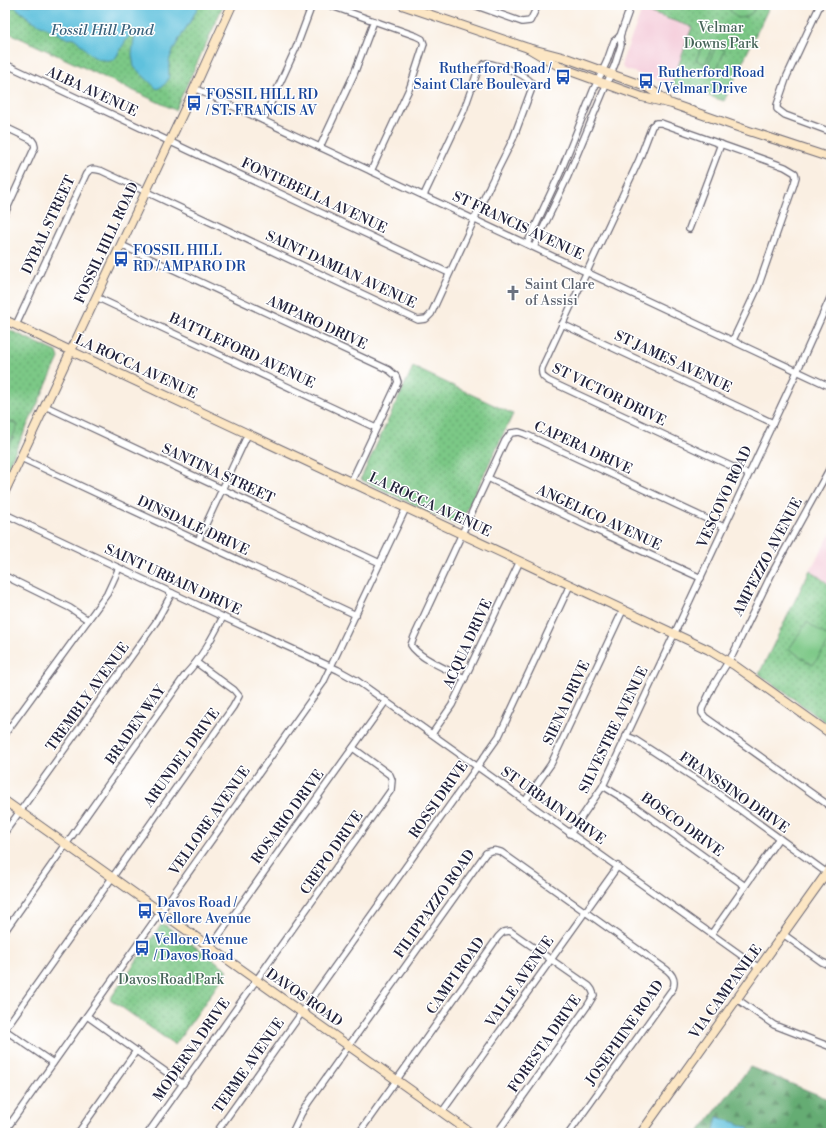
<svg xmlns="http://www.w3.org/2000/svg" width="836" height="1138" font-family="'Libre Bodoni',serif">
	<defs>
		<pattern id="green-dots" width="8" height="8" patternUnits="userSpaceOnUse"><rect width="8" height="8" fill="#7cc886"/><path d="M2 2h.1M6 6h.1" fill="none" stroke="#65a26f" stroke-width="1.8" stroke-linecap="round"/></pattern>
		<pattern id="forest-firs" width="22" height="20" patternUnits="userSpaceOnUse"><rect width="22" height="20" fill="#65ac73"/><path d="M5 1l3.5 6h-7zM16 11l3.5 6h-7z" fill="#538c60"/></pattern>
	</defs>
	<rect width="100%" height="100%" fill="#fff"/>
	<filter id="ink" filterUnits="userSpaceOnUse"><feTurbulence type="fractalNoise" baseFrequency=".025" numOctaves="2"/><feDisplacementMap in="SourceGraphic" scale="8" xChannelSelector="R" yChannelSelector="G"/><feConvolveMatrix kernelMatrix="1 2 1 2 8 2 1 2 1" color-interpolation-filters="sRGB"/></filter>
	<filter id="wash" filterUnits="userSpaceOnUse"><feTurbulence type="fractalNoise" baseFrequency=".012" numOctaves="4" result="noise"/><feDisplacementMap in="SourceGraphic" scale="16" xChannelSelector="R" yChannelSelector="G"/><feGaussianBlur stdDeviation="0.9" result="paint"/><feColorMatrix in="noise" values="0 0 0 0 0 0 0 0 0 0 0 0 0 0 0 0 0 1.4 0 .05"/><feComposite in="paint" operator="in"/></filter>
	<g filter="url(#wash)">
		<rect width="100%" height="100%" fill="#faefe2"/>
		<g fill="#f5cfdc">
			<polygon points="642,10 692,27 672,84 624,69 622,66 622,62"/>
			<polygon points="831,533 831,586 810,570"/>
		</g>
		<g fill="url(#green-dots)" stroke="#4f7560">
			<polygon points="5,5 223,5 213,29 175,110 5,31"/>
			<polygon points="644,5 770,5 724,101 672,84 692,27 642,10"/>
			<polygon points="5,328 57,352 59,358 5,473"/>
			<polygon points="413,367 513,414 459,526 362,480 361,478"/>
			<polygon points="810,570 831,586 831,726 759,674"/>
			<polygon points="161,925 165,925 228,970 175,1045 110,999"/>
		</g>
		<polygon fill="url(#forest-firs)" stroke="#446757" points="750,1067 831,1100 831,1133 750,1133 748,1128 718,1117 714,1130 716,1133 698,1133"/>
		<g fill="#7cc886" stroke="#4f7560">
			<path d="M728 5H754L753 12C740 21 734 20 728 5Z"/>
			<polygon points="704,41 713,45 705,64 696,60"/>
			<polygon points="716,46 725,50 717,69 708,65"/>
			<polygon points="5,419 18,425 6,452 5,452"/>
			<polygon points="807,622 831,639 813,665 789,649"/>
		</g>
		<g fill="#5fc1dd" stroke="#40728c">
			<path d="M5 5H199C191 23 177 39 170 58 166 72 175 81 157 89L134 67 132 54 135 31C124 40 122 49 114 60 89 62 90 51 74 38L68 39 31 20 15 7 5 8Z"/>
			<polygon points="717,1117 737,1123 748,1128 750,1133 716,1133 714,1130"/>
		</g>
	</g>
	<g filter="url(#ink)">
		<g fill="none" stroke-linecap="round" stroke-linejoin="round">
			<g stroke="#6e6a75" stroke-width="8">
				<g id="street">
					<polyline points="329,5 416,36 422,39 424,44 410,87 371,171"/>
					<polyline points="474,5 522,22 530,21 538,5"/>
					<polyline points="820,5 787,76 777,105 777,109 785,115 831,132"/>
					<polyline points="5,64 449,273"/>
					<polyline points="194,88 831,387"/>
					<polyline points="263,120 296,48 312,5"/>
					<polyline points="5,127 32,140 34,143 35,147 5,213"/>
					<polyline points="320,147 354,74 374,21"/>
					<polyline points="689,229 721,144"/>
					<polyline points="527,244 560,173 593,91 607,61 614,41 620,36 631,5"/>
					<polyline points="121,245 389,370 396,376 398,382 351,482"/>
					<polyline points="534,247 568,176 615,64 621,45 620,36"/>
					<polyline points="96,297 376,428"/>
					<polyline points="562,324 773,423"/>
					<path d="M16 325 86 174C91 167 95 169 102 171L418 320 426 319 431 314 491 183 513 139 532 88 531 82C520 71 502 67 487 63L484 64 478 70 464 110 424 195"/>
					<path d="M733 340 758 287 794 184 796 177 795 173 785 167 661 123H656L652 126 639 160 542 368C541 376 543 377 549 381L748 474"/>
					<polyline points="45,406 380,563"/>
					<polyline points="21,458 356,615"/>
					<polyline points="831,466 771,575 733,654 713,686 702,709 702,713 705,717 831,807"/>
					<polyline points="488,478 587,526 701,578"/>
					<polyline points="5,514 223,617 338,670 356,680 759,968"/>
					<polyline points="198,541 248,434"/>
					<polyline points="5,576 70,608 88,620"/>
					<path d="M465 678C452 672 418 658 411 645L414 637 505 441 511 433 519 432 525 434 724 527"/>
					<polyline points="5,734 107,594 119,568"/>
					<polyline points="432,734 452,705 520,561"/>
					<polyline points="626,736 634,739 713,790 827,873"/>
					<polyline points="603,786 629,802 745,886"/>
					<polyline points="525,801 551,764 623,610"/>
					<polyline points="5,832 156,622 172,593"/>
					<polyline points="570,834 603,786 795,376 831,296"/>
					<path d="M5 931 186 674C202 657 212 638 223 617"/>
					<polyline points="712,933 779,838"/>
					<polyline points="783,934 822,962 831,966"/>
					<polyline points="210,948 386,701"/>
					<polyline points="737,999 774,1025 831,1047"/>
					<polyline points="87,1016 183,1084"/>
					<polyline points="5,1029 233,707 239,696 234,690 197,663"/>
					<polyline points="5,1030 53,1063"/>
					<polyline points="442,1112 618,866"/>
					<polyline points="5,1131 323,683 406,508"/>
					<polyline points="78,1133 136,1051"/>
					<polyline points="148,1133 391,790 392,780 390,775 353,748"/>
					<polyline points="216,1133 499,736 570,585"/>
					<path d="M292 1133 301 1114 308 1103 486 853C492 850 495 850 501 852L667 970C673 975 676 980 673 988L569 1133"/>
					<polyline points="359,1133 498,937 503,932 510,931 589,986 592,990 594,995 588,1005 497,1133"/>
				</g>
			</g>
			<g stroke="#6e6a75" stroke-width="10">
				<g id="secondary">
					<polyline points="402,5 528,48 566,58 647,87 666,100"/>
					<polyline points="528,48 562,68 642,97 672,104 749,131 831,158"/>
					<polyline points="5,320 709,650 734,665 831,734"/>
					<polyline points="5,491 190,98 232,5"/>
					<polyline points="5,801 471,1133"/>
					<polyline points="641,1133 831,867"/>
				</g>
			</g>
			<use href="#street" stroke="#fff" stroke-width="5.5"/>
			<use href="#secondary" stroke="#fce6c4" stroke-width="8"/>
		</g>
	</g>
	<defs>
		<g id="bus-bare" transform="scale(1.2)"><path d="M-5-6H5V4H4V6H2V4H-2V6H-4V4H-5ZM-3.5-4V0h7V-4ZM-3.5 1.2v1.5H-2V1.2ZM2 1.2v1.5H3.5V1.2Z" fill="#1a4fb4" stroke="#fff" stroke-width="2.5" paint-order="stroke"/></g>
		<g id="church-bare" transform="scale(1.2)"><path d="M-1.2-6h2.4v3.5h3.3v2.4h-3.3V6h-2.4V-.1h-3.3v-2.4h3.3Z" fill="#6b7280" stroke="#fff" stroke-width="2.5" paint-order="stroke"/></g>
	</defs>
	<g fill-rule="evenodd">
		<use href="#bus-bare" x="563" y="77"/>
		<use href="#bus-bare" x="646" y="81"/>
		<use href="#bus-bare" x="194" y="103"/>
		<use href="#bus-bare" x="121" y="259"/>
		<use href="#church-bare" x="513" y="293"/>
		<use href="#bus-bare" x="145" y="911"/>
		<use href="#bus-bare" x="142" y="948"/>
	</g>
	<g text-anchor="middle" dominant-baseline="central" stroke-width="3" stroke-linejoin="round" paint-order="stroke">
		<g font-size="14" fill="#466459" stroke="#fff">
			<text x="721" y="28">Velmar<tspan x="721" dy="16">Downs Park</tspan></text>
			<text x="171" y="980">Davos Road Park</text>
		</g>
		<g font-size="14" fill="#164399" stroke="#fff" text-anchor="start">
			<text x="551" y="69" text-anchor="end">Rutherford Road /<tspan x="551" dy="16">Saint Clare Boulevard</tspan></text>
			<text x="658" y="73">Rutherford Road<tspan x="658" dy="16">/ Velmar Drive</tspan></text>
			<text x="206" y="95">FOSSIL HILL RD<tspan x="206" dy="16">/ ST. FRANCIS AV</tspan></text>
			<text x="133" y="251">FOSSIL HILL<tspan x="133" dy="16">RD / AMPARO DR</tspan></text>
			<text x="157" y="903">Davos Road /<tspan x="157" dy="16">Vellore Avenue</tspan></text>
			<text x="154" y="940">Vellore Avenue<tspan x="154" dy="16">/ Davos Road</tspan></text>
		</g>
		<g font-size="14" fill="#22223b" stroke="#fff">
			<text transform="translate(92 92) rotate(25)">ALBA AVENUE</text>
			<text transform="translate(314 196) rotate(25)">FONTEBELLA AVENUE</text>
			<text transform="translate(49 225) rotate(-65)">DYBAL STREET</text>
			<text transform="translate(518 226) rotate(25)">ST FRANCIS AVENUE</text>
			<text transform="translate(107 243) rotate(-65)">FOSSIL HILL ROAD</text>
			<text transform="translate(341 270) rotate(25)">SAINT DAMIAN AVENUE</text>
			<text transform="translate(317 323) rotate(25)">AMPARO DRIVE</text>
			<text transform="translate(242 351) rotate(25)">BATTLEFORD AVENUE</text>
			<text transform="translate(673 362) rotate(25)">ST JAMES AVENUE</text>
			<text transform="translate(136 367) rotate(25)">LA ROCCA AVENUE</text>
			<text transform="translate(609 395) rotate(26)">ST VICTOR DRIVE</text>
			<text transform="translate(583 448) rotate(25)">CAPERA DRIVE</text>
			<text transform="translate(218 474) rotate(25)">SANTINA STREET</text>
			<text transform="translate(725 497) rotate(-65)">VESCOVO ROAD</text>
			<text transform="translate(430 505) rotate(25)">LA ROCCA AVENUE</text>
			<text transform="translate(599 518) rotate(25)">ANGELICO AVENUE</text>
			<text transform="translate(193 526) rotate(25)">DINSDALE DRIVE</text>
			<text transform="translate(768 557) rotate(-62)">AMPEZZO AVENUE</text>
			<text transform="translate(173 580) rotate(25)">SAINT URBAIN DRIVE</text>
			<text transform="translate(468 644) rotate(-65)">ACQUA DRIVE</text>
			<text transform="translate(88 697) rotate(-54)">TREMBLY AVENUE</text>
			<text transform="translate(567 703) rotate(-65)">SIENA DRIVE</text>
			<text transform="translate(136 725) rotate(-55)">BRADEN WAY</text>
			<text transform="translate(614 730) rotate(-64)">SILVESTRE AVENUE</text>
			<text transform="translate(182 758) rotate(-54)">ARUNDEL DRIVE</text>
			<text transform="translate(734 793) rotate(35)">FRANSSINO DRIVE</text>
			<text transform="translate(439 800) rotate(-55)">ROSSI DRIVE</text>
			<text transform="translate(553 806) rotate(35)">ST URBAIN DRIVE</text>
			<text transform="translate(288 817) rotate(-54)">ROSARIO DRIVE</text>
			<text transform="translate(210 821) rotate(-55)">VELLORE AVENUE</text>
			<text transform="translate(682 825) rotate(36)">BOSCO DRIVE</text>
			<text transform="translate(332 853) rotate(-55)">CREPO DRIVE</text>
			<text transform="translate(435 904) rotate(-55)">FILIPPAZZO ROAD</text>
			<text transform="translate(456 976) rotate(-55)">CAMPI ROAD</text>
			<text transform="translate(520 982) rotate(-55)">VALLE AVENUE</text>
			<text transform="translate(726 992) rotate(-54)">VIA CAMPANILE</text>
			<text transform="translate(304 998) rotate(35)">DAVOS ROAD</text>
			<text transform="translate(625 1033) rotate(-55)">JOSEPHINE ROAD</text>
			<text transform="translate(545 1044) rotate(-55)">FORESTA DRIVE</text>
			<text transform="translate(192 1050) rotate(-55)">MODERNA DRIVE</text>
			<text transform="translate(249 1066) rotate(-55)">TERME AVENUE</text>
		</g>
		<g font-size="14" fill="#5b616d" stroke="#fff" text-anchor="start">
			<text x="525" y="285">Saint Clare<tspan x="525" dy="16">of Assisi</tspan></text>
		</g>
		<g font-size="15" font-style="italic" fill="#3a627c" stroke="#fff">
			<text x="102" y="30">Fossil Hill Pond</text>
		</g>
	</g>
	<rect width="836" height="1138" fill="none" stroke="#fff" stroke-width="20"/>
</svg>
